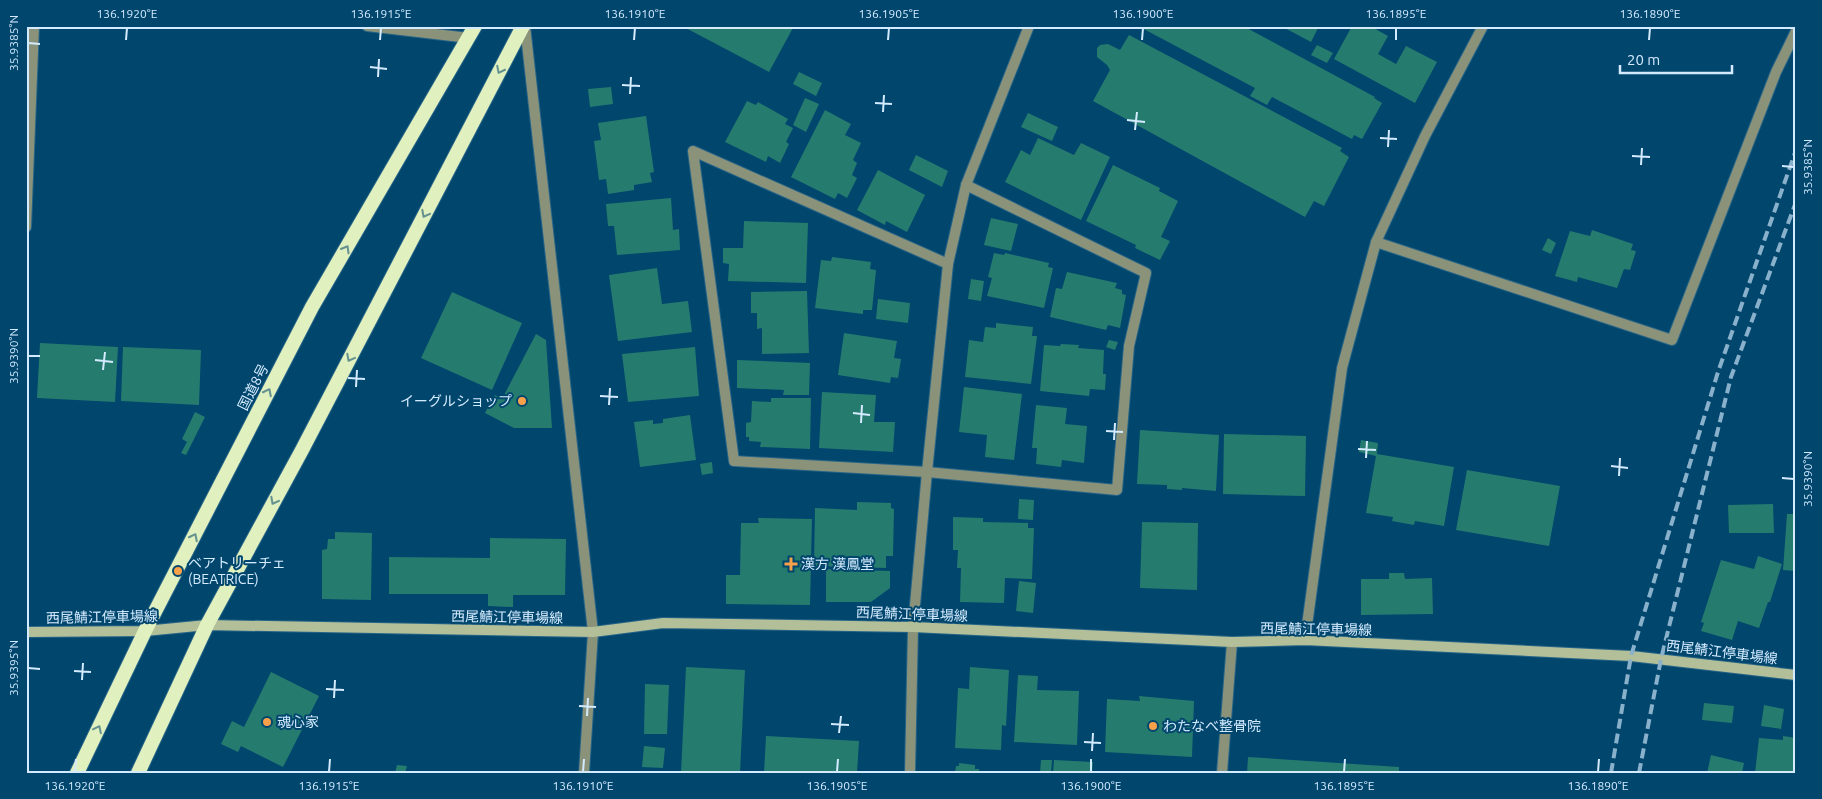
<svg xmlns="http://www.w3.org/2000/svg" width="1822" height="799" font-family="Ubuntu,'Noto Sans JP',sans-serif">
	<rect width="100%" height="100%" fill="#00466d"/>
	<g fill="#267b6f">
		<polygon points="682,26 794,26 769,72"/>
		<polygon points="1138,26 1243,26 1375,97 1374,98 1382,103 1362,139 1354,135 1352,139 1272,97 1267,105 1250,96 1255,88"/>
		<polygon points="1281,26 1319,26 1311,42"/>
		<polygon points="1352,26 1370,26 1388,36 1378,54 1396,64 1406,46 1437,62 1415,103 1334,59"/>
		<polygon points="1129,35 1342,148 1340,151 1349,157 1324,206 1314,201 1305,217 1093,101 1110,70 1107,65 1097,57 1097,48 1100,45 1108,44 1120,50"/>
		<polygon points="1317,45 1333,53 1327,63 1311,55"/>
		<polygon points="799,72 822,83 816,96 793,84"/>
		<polygon points="611,87 613,104 590,107 588,89"/>
		<polygon points="805,98 819,104 806,132 793,125"/>
		<polygon points="747,101 756,105 758,102 788,119 785,124 793,128 786,142 789,144 780,163 768,156 766,162 725,142"/>
		<polygon points="825,110 851,124 845,135 861,143 853,160 857,163 852,175 857,178 847,198 838,193 835,199 791,177"/>
		<polygon points="1028,113 1058,127 1052,141 1021,127"/>
		<polygon points="646,116 654,172 650,173 652,182 634,185 634,190 608,194 606,179 599,180 594,141 601,140 598,123"/>
		<polygon points="1038,138 1074,155 1081,143 1110,157 1081,220 1005,182 1021,150 1030,155"/>
		<polygon points="916,155 948,171 942,187 909,170"/>
		<polygon points="1113,165 1160,188 1159,191 1178,201 1161,237 1170,241 1160,260 1135,248 1136,245 1086,221"/>
		<polygon points="878,170 925,195 907,232 886,221 885,225 857,210"/>
		<polygon points="671,198 673,230 679,229 680,250 617,255 614,226 608,226 606,204"/>
		<polygon points="991,218 1018,224 1011,251 984,245"/>
		<polygon points="744,221 808,223 806,283 728,281 729,264 723,263 723,248 743,248"/>
		<polygon points="1592,230 1633,244 1631,250 1636,251 1630,270 1624,269 1617,288 1578,277 1577,282 1555,276 1570,231 1590,236"/>
		<polygon points="1548,238 1556,243 1551,254 1542,250"/>
		<polygon points="994,253 1004,255 1005,253 1049,263 1048,267 1053,268 1044,308 987,296 992,278 988,277"/>
		<polygon points="832,257 871,262 870,269 876,270 872,310 863,310 863,314 815,308 821,260 831,261"/>
		<polygon points="657,268 662,304 688,301 692,332 618,341 609,275"/>
		<polygon points="1067,272 1117,283 1115,288 1122,290 1122,294 1126,295 1120,328 1108,325 1106,330 1050,317 1056,288 1062,289"/>
		<polygon points="971,279 984,281 981,301 968,299"/>
		<polygon points="807,291 809,353 762,354 762,328 757,329 757,313 751,313 751,292"/>
		<polygon points="452,292 522,323 492,390 421,358"/>
		<polygon points="878,299 910,303 908,323 876,319"/>
		<polygon points="996,323 1033,327 1032,336 1037,336 1031,384 965,377 969,340 983,342 985,327 996,328"/>
		<polygon points="844,333 897,341 894,358 901,359 898,378 891,377 890,383 838,375"/>
		<polygon points="536,334 546,340 552,428 514,428 485,413 495,395 502,399"/>
		<polygon points="1109,340 1118,342 1115,350 1106,347"/>
		<polygon points="40,343 118,347 115,402 37,398"/>
		<polygon points="1061,344 1079,345 1078,348 1104,350 1103,374 1106,374 1105,390 1090,389 1089,396 1040,391 1044,345 1060,346"/>
		<polygon points="123,347 201,350 199,405 121,401"/>
		<polygon points="695,347 699,396 628,402 622,354"/>
		<polygon points="737,360 810,363 809,395 783,395 784,390 737,388"/>
		<polygon points="964,387 1022,394 1014,460 985,457 987,435 959,432"/>
		<polygon points="822,392 876,395 874,422 895,422 893,452 819,448"/>
		<polygon points="771,398 811,398 810,449 760,447 761,442 749,441 749,437 746,437 746,423 751,422 752,401 771,402"/>
		<polygon points="1036,405 1067,408 1065,424 1087,426 1084,463 1062,460 1061,467 1036,464 1037,448 1032,448"/>
		<polygon points="195,412 205,417 186,455 181,453 187,442 182,439"/>
		<polygon points="690,415 696,460 640,467 634,422 653,420 653,424 663,423 663,419"/>
		<polygon points="1140,430 1219,435 1216,491 1182,488 1182,490 1167,489 1167,485 1137,484"/>
		<polygon points="1224,434 1306,436 1305,496 1223,494"/>
		<polygon points="1361,440 1378,443 1377,454 1454,467 1444,526 1415,521 1414,525 1392,521 1393,517 1366,513 1376,456 1359,452"/>
		<polygon points="712,462 713,473 702,475 700,464"/>
		<polygon points="1467,470 1560,486 1549,546 1456,530"/>
		<polygon points="1019,499 1034,500 1033,520 1018,519"/>
		<polygon points="857,502 891,503 891,508 894,509 893,556 886,556 886,568 814,566 815,508 857,510"/>
		<polygon points="1773,504 1774,533 1729,533 1728,505"/>
		<polygon points="1787,514 1796,514 1796,571 1783,570"/>
		<polygon points="953,517 983,518 983,522 1028,523 1028,528 1034,528 1032,579 1005,578 1004,603 960,602 961,568 957,568 958,550 953,550"/>
		<polygon points="758,518 812,519 810,605 726,604 726,575 740,575 741,523 759,523"/>
		<polygon points="1142,522 1198,523 1197,590 1140,588"/>
		<polygon points="335,532 372,533 371,600 322,599 322,550 327,549 328,539 335,539"/>
		<polygon points="490,538 566,539 565,595 513,595 513,607 488,606 488,594 389,594 389,557 490,558"/>
		<polygon points="1758,556 1782,564 1770,602 1768,602 1759,628 1738,621 1732,640 1701,631 1704,623 1701,622 1721,560 1754,569"/>
		<polygon points="826,569 890,571 890,588 871,602 826,602"/>
		<polygon points="1389,573 1404,573 1405,579 1432,578 1433,614 1361,615 1361,579 1389,579"/>
		<polygon points="1019,581 1036,583 1033,613 1016,611"/>
		<polygon points="686,667 745,670 740,773 681,773"/>
		<polygon points="970,667 1009,670 1006,726 1002,725 1001,750 955,748 958,688 969,689"/>
		<polygon points="271,672 319,696 283,767 241,746 238,752 221,744 232,721 244,727"/>
		<polygon points="1018,675 1038,676 1037,690 1079,691 1077,745 1014,742"/>
		<polygon points="645,684 669,685 667,734 644,734"/>
		<polygon points="1139,696 1194,701 1192,757 1105,752 1107,699 1140,701"/>
		<polygon points="1704,703 1734,706 1732,723 1702,720"/>
		<polygon points="1764,705 1784,709 1781,729 1761,726"/>
		<polygon points="766,736 859,741 857,773 764,773"/>
		<polygon points="1783,736 1796,738 1796,773 1755,773 1759,738 1783,740"/>
		<polygon points="644,746 665,748 663,768 642,767"/>
		<polygon points="1711,755 1744,763 1742,773 1707,773"/>
		<polygon points="1248,757 1399,767 1399,773 1247,773"/>
		<polygon points="1041,760 1052,760 1051,773 1040,773"/>
		<polygon points="1054,760 1093,762 1092,773 1053,773"/>
		<polygon points="959,763 975,765 975,769 979,769 979,773 955,773 956,766 959,766"/>
		<polygon points="397,765 407,766 405,773 395,773"/>
	</g>
	<g fill="none" stroke-linecap="round" stroke-linejoin="round">
		<g stroke="#266487" stroke-width="12">
			<g id="minor">
				<polyline points="367,26 469,38"/>
				<polyline points="26,227 34,26"/>
				<polyline points="1376,242 1672,340 1776,72 1796,31"/>
				<polyline points="948,264 693,151 734,461 927,472 1117,490 1129,346 1146,273 966,185"/>
				<polyline points="1305,640 1342,368 1376,242 1425,136 1483,26"/>
				<polyline points="910,773 913,627 927,472 948,264 966,185 1029,26"/>
				<polyline points="1222,773 1232,642"/>
			</g>
		</g>
		<g stroke="#266487" stroke-width="12">
			<polyline id="tertiary" points="525,26 593,632 584,773"/>
		</g>
		<g stroke="#266487" stroke-width="12">
			<polyline id="secondary" points="26,632 145,631 207,625 593,632 663,623 913,627 1232,642 1305,640 1631,656 1796,675"/>
		</g>
		<g stroke="#266487" stroke-width="16">
			<g id="trunk">
				<polyline points="77,773 145,631 312,307 475,26"/>
				<polyline points="138,773 207,625 302,450 523,26"/>
			</g>
		</g>
		<use href="#minor" stroke="#8a927a" stroke-width="10"/>
		<use href="#tertiary" stroke="#8a927a" stroke-width="10"/>
		<use href="#secondary" stroke="#b2bf98" stroke-width="10"/>
		<use href="#trunk" stroke="#e0f0be" stroke-width="14"/>
		<g stroke="#89b1cb" stroke-width="4" stroke-dasharray="10 5" stroke-linecap="butt">
			<polyline points="1611,773 1631,656 1718,372 1796,150"/>
			<polyline points="1639,773 1661,659 1731,377 1796,202"/>
		</g>
	</g>
	<defs><path id="oneway-chevron" d="M-2-3.5L2.5 0L-2 3.5" fill="none" stroke-width="1.6" stroke-linecap="round" stroke-linejoin="round" transform="scale(1.25)"/></defs>
	<g stroke="#659291">
		<use href="#oneway-chevron" transform="translate(500 70) rotate(117)"/>
		<use href="#oneway-chevron" transform="translate(425 214) rotate(118)"/>
		<use href="#oneway-chevron" transform="translate(346 249) rotate(-60)"/>
		<use href="#oneway-chevron" transform="translate(350 358) rotate(118)"/>
		<use href="#oneway-chevron" transform="translate(268 392) rotate(-63)"/>
		<use href="#oneway-chevron" transform="translate(274 501) rotate(118)"/>
		<use href="#oneway-chevron" transform="translate(194 537) rotate(-63)"/>
		<use href="#oneway-chevron" transform="translate(98 729) rotate(-64)"/>
	</g>
	<path fill="none" stroke="#d4ebff" stroke-width="2" d="M126 40 127 28M380 40 381 28M634 40 635 28M888 40 889 28M1142 40 1143 28M1396 40V28M1649 40 1650 28M28 43 40 44M370 67 387 69M378 77 379 59M622 85 640 86M630 94 631 77M875 103 892 104M883 112 884 95M1127 120 1145 122M1135 130 1137 112M1380 138 1397 139M1388 147 1389 130M1632 156 1650 157M1641 165 1642 148M1782 166 1794 167M28 356H40M95 360 113 362M103 370 105 352M348 378 365 379M356 387 357 370M600 396 618 397M609 405 610 388M853 413 870 415M861 423 862 405M1106 431 1123 432M1114 440 1115 423M1358 449 1376 450M1366 458 1367 441M1611 466 1628 468M1619 476 1620 458M1782 478 1794 479M28 668 40 669M74 671 91 672M82 680 83 663M326 689 344 690M334 698 335 680M579 706 596 707M587 716 588 698M831 724 849 725M839 733 841 716M1084 742 1101 743M1092 751 1093 733M75 772 76 759M329 772 330 759M583 772 584 759M837 772 838 759M1091 772V759M1344 772 1345 759M1598 772 1599 759"/>
	<g fill="#f8a14a" stroke="#00466d" stroke-width="2">
		<circle cx="522" cy="401" r="5"/>
		<path d="M788.5 556.5h5v5h5v5h-5v5h-5v-5h-5v-5h5z"/>
		<circle cx="178" cy="571" r="5"/>
		<circle cx="267" cy="722" r="5"/>
		<circle cx="1153" cy="726" r="5"/>
	</g>
	<g text-anchor="middle" dominant-baseline="central" stroke-width="4" stroke-linejoin="round" paint-order="stroke">
		<g font-size="14" fill="#d4ebff" stroke="#00466d">
			<text transform="translate(253 387) rotate(-63)">国道8号</text>
			<text transform="translate(912 614) rotate(2)">西尾鯖江停車場線</text>
			<text transform="translate(102 617) rotate(-1)">西尾鯖江停車場線</text>
			<text transform="translate(507 617) rotate(1)">西尾鯖江停車場線</text>
			<text transform="translate(1316 629) rotate(1)">西尾鯖江停車場線</text>
			<text transform="translate(1722 652) rotate(7)">西尾鯖江停車場線</text>
		</g>
		<g font-size="14" fill="#d4ebff" stroke="#00466d" text-anchor="start">
			<text x="512" y="401" text-anchor="end">イーグルショップ</text>
			<text x="188" y="563">ベアトリーチェ<tspan x="188" dy="16">(BEATRICE)</tspan></text>
			<text x="801" y="564">漢方 漢鳳堂</text>
			<text x="277" y="722">魂心家</text>
			<text x="1163" y="726">わたなべ整骨院</text>
		</g>
	</g>
	<rect width="1822" height="799" fill="none" stroke="#00466d" stroke-width="55"/>
	<path d="M1620 65v8h112v-8" fill="none" stroke="#d4ebff" stroke-width="2.5"/>
	<text x="1627" y="65" font-size="15" fill="#d4ebff" stroke="#00466d" stroke-width="4" paint-order="stroke">20 m</text>
	<rect x="28" y="28" width="1766" height="744" fill="none" stroke="#d4ebff" stroke-width="2"/>
	<g font-size="12" text-anchor="middle" fill="#d4ebff">
		<text x="127" y="18">136.1920°E</text>
		<text x="381" y="18">136.1915°E</text>
		<text x="635" y="18">136.1910°E</text>
		<text x="889" y="18">136.1905°E</text>
		<text x="1143" y="18">136.1900°E</text>
		<text x="1396" y="18">136.1895°E</text>
		<text x="1650" y="18">136.1890°E</text>
		<text transform="translate(14 43) rotate(-90)" y="4">35.9385°N</text>
		<text transform="translate(1808 167) rotate(-90)" y="4">35.9385°N</text>
		<text transform="translate(14 356) rotate(-90)" y="4">35.9390°N</text>
		<text transform="translate(1808 479) rotate(-90)" y="4">35.9390°N</text>
		<text transform="translate(14 668) rotate(-90)" y="4">35.9395°N</text>
		<text x="75" y="790">136.1920°E</text>
		<text x="329" y="790">136.1915°E</text>
		<text x="583" y="790">136.1910°E</text>
		<text x="837" y="790">136.1905°E</text>
		<text x="1091" y="790">136.1900°E</text>
		<text x="1344" y="790">136.1895°E</text>
		<text x="1598" y="790">136.1890°E</text>
	</g>
</svg>
